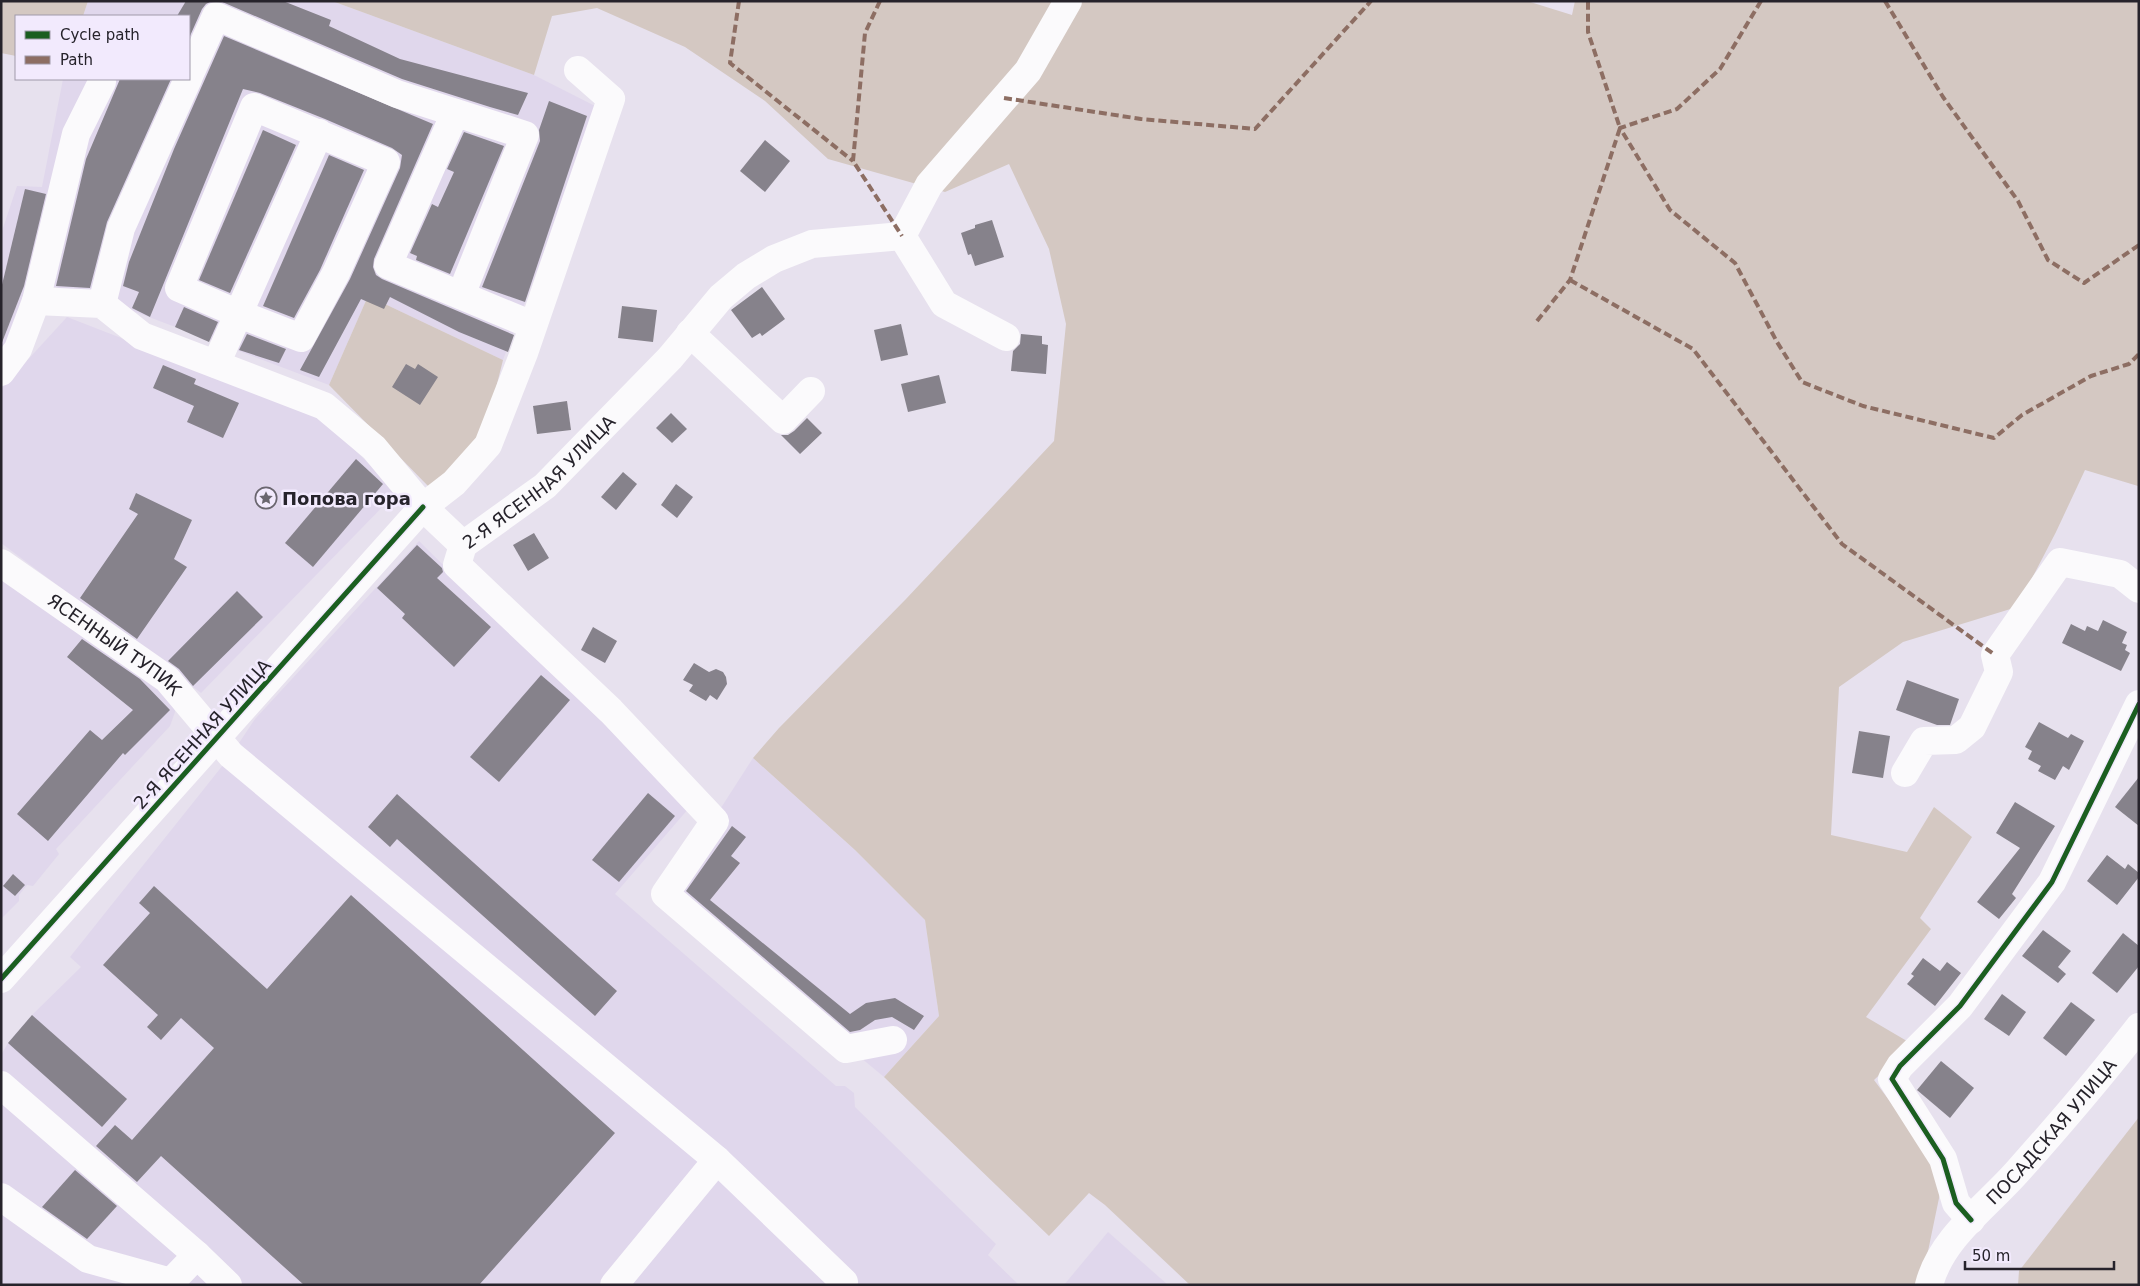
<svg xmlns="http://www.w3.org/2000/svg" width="2140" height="1286" font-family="'DejaVu Sans',sans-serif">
	<rect width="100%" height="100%" fill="#e7e1ee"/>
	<g fill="#e0d7ec">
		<polygon points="88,1 332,1 534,75 599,108 503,360 368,296 329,385 125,308 49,285 1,352 1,234 17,186 42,187 63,79 189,79 189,16 83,16"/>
		<polygon points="67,317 320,415 397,492 201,693 1,543 1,389"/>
		<polygon points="419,541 689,808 615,894 836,1086 845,1086 854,1093 855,1107 996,1244 988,1255 1019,1285 1,1285 1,1055 8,1043 32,1015 81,967 70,957 231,755 255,719"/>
		<polygon points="1,575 169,696 174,704 175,712 170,726 56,849 59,854 33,886 27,885 19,895 19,901 1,919"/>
		<polygon points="753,758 855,850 925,920 939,1016 884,1077 665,895"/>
		<polygon points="1108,1232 1168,1285 1064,1285"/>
	</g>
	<g fill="#d4c8c2">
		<polygon points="1,1 88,1 83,16 16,16 16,56 1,53"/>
		<polygon points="332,1 1527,1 1572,15 1575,1 2139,1 2139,484 2138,486 2085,470 2056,532 2017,607 1903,642 1839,687 1831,835 1907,852 1934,807 1972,837 1920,918 1931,929 1866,1017 1912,1044 1874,1080 1944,1174 1921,1285 1190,1285 1105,1205 1089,1193 1049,1236 884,1077 939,1016 925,920 855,850 753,758 779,728 906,599 1054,441 1066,324 1049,249 1009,164 945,192 828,159 765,101 685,47 597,8 552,16 534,75"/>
		<polygon points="368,296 503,360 483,440 430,488 329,385"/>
		<polygon points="2139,1117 2139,1285 2018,1285 2019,1271"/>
	</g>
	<g fill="#86828b">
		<polygon points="186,1 212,1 206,4 202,9 190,36 189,16 177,16"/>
		<polygon points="220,1 283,1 331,20 329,26 400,59 528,93 518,115 490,107 402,79"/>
		<polygon points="224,36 433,124 374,259 373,267 376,275 382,279 514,335 508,352 459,332 390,297 384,309 361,299 319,377 300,370 350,279 400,168 402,155 392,148 325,119 260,93 243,89 150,317 132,308 139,292 123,286 129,262 174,149"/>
		<polygon points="120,79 171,79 107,222 90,288 56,286 86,159"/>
		<polygon points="549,101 587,116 525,302 482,287 540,141 539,130"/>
		<polygon points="263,130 296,145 230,293 199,280"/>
		<polygon points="464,132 504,146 450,274 416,260 417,256 410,253 432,204 438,207 454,172 447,169"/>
		<polygon points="765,140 790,161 765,192 740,171"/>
		<polygon points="329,155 364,170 320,270 294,318 263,306"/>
		<polygon points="25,189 46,194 24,286 1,345 1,289"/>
		<polygon points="992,220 1004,257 975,266 971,254 968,255 961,233 975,228 975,225"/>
		<polygon points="762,287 785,319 762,336 760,333 752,338 731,310"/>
		<polygon points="622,306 657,310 653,342 618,338"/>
		<polygon points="184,307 218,322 209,342 175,327"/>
		<polygon points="901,324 908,355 881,361 874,330"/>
		<polygon points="247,334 286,349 279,363 239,350"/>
		<polygon points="1021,334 1042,336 1042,344 1048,345 1046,374 1011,371 1013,351 1020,344"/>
		<polygon points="406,364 415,369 418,364 438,377 420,405 392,387"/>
		<polygon points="163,365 196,379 194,384 239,403 223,438 187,422 194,406 153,388"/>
		<polygon points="939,375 946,403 908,412 901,384"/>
		<polygon points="567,401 571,430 537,434 533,406"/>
		<polygon points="671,413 687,429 672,443 656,428"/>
		<polygon points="807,418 822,433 800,454 781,435 788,435 794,431"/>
		<polygon points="356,459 383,484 313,567 285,543"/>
		<polygon points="623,472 637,484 616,510 601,497"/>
		<polygon points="676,484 693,497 677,518 661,505"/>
		<polygon points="136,493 192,520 174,559 187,567 137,639 80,598 138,514 129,509"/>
		<polygon points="534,533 549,558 528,571 513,545"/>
		<polygon points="417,545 442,568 443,572 437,578 491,627 454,667 402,618 405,614 377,588"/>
		<polygon points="237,591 263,617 193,686 179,669 168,661"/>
		<polygon points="2103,620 2127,632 2122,643 2127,645 2125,650 2130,653 2121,671 2062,643 2071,624 2085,631 2087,626 2098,631"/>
		<polygon points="593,627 617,641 605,663 581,650"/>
		<polygon points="82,639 140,679 170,710 125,755 123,753 48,841 17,814 90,730 102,740 133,710 67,657"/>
		<polygon points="694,663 709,672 716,669 723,672 726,677 727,684 717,700 710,695 706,701 689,691 693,685 683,680"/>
		<polygon points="541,675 570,700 499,782 470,757"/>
		<polygon points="1907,680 1959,699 1950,725 1937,725 1896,710"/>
		<polygon points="2039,722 2068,738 2071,734 2084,741 2069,770 2063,766 2055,780 2038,771 2041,766 2028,759 2032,751 2025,747"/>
		<polygon points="1859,731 1890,736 1883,778 1852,773"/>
		<polygon points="2139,777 2139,826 2115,807"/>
		<polygon points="648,793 675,816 619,882 592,860"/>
		<polygon points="397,794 617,991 595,1016 397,839 390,847 368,827"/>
		<polygon points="2015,802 2055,826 2012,894 2016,898 1999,919 1977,902 2020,848 1996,833"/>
		<polygon points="732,826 746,837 731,856 740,863 710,900 850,1014 866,1003 895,998 924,1016 914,1030 892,1017 875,1020 860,1030 850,1032 686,891"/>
		<polygon points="2107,855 2125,869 2128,864 2139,873 2139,877 2117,905 2087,881"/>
		<polygon points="13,874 25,885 15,896 3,886"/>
		<polygon points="154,886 267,989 351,895 615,1133 479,1285 304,1285 161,1156 137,1182 96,1146 115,1125 132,1140 214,1048 181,1018 161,1040 147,1027 158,1015 103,965 150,913 139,903"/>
		<polygon points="2043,930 2071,951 2058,967 2066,974 2058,983 2022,956"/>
		<polygon points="2123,933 2139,946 2139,966 2117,993 2092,973"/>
		<polygon points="1923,958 1940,971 1947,962 1961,973 1935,1006 1907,984 1914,976 1911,974"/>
		<polygon points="2002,994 2026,1012 2009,1036 1984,1019"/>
		<polygon points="2071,1002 2095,1020 2066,1056 2043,1038"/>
		<polygon points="32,1015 127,1099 102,1127 8,1043"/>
		<polygon points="1941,1061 1974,1088 1950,1118 1917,1090"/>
		<polygon points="75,1170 117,1206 87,1239 42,1207"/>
	</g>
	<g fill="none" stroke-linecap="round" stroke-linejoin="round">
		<g stroke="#fbfafc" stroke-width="28">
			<polyline points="189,76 216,16 397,94 525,135 461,295"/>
			<polygon points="254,107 386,162 336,273 301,338 239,314 179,288"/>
			<polyline points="455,113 388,265 532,325"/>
			<polyline points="36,301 102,304 142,336 324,406 374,448 423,507 463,545"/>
			<polyline points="102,304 121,228 188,79"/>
			<polyline points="690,333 783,420 811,391"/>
			<polyline points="1006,337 944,304 902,236 929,185 1028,71 1068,1"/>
			<polyline points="216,364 319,133"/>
			<polyline points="1,372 18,349 36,301 76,134 102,82"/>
			<polyline points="463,545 457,565 611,711 715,821 665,894 846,1049 893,1040"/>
			<path id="s1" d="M463 545 545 486 670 358 721 297 746 276 774 259 812 244 902 236"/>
			<path id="s2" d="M1 563 167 679 231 755 717 1160 844 1282 842 1285"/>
			<polyline points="1905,773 1924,741 1956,740 1972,727 1999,672 1995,655 2060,562 2120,574 2139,589"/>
			<polyline points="1,979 423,507 454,483 488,445 524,353 611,99 578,70"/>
			<polyline points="1,1085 197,1255 228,1285"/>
			<polyline points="1,1197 88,1259 171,1282 197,1255"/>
			<polyline points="1971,1220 1956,1203 1943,1159 1892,1079 1900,1066 1960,1006 2052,882 2139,704"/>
			<polyline points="614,1285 717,1160"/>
			<path id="s3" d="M1929 1285C1941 1238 1986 1207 2017 1172 2059 1125 2100 1077 2139 1027"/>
		</g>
		<g stroke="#8d6e63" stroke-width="4" stroke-dasharray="8 4" stroke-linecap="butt">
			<polyline points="739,1 730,63 853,161"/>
			<polyline points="880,1 865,33 853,161 902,236"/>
			<polyline points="1761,1 1720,69 1677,109 1620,128 1670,210 1735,263 1777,342 1802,382 1863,406 1994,438 2022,415 2091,376 2129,364 2139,354"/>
			<polyline points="1885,1 1943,97 2018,201 2048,260 2084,283 2139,245"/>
			<polyline points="1004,98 1141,119 1255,129 1371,1"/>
			<polyline points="1570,280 1693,349 1842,544 1995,655"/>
			<polyline points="1537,321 1570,280 1620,128 1588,32 1588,1"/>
		</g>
		<g stroke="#f2eafd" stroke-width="8">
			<g id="cycleway">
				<polyline points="1,979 423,507"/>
				<polyline points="1971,1220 1956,1203 1943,1159 1892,1079 1900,1066 1960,1006 2052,882 2139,704"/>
			</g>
		</g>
		<use href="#cycleway" stroke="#1b5e20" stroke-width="5"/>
	</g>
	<defs>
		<g id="sight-ring" transform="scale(1.125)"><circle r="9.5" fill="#f2eafd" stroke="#6a666f" stroke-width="1.5"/><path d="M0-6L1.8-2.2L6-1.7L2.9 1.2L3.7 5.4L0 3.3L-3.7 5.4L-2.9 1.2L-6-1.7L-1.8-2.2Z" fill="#6a666f"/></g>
	</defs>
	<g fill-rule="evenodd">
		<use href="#sight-ring" x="266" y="498"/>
	</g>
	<g text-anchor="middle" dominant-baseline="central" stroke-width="5" stroke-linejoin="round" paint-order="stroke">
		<g font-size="18" fill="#26232b" stroke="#f2eafd">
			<text stroke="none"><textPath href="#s1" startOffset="99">2-Я ЯСЕННАЯ УЛИЦА</textPath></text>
			<text stroke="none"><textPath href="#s2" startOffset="140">ЯСЕННЫЙ ТУПИК</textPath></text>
			<text transform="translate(202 734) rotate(-48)">2-Я ЯСЕННАЯ УЛИЦА</text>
			<text stroke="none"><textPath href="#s3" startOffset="198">ПОСАДСКАЯ УЛИЦА</textPath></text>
		</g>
		<g font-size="18" font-weight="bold" fill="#26232b" stroke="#f2eafd" text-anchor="start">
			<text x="282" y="498">Попова гора</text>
		</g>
	</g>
	<rect width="2140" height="1286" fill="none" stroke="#26232b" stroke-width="5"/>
	<rect x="15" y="15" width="175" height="65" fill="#f2eafd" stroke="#a09aa9"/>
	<rect x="25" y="31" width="25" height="8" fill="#1b5e20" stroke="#a09aa9"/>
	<text x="60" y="40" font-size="15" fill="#26232b">Cycle path</text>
	<rect x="25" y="56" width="25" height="8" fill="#8d6e63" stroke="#a09aa9"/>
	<text x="60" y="65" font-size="15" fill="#26232b">Path</text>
	<path d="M1965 1261v8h149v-8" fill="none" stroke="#26232b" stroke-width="2.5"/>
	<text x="1972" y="1261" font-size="15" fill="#26232b" stroke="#f2eafd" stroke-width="4" paint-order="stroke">50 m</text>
</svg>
